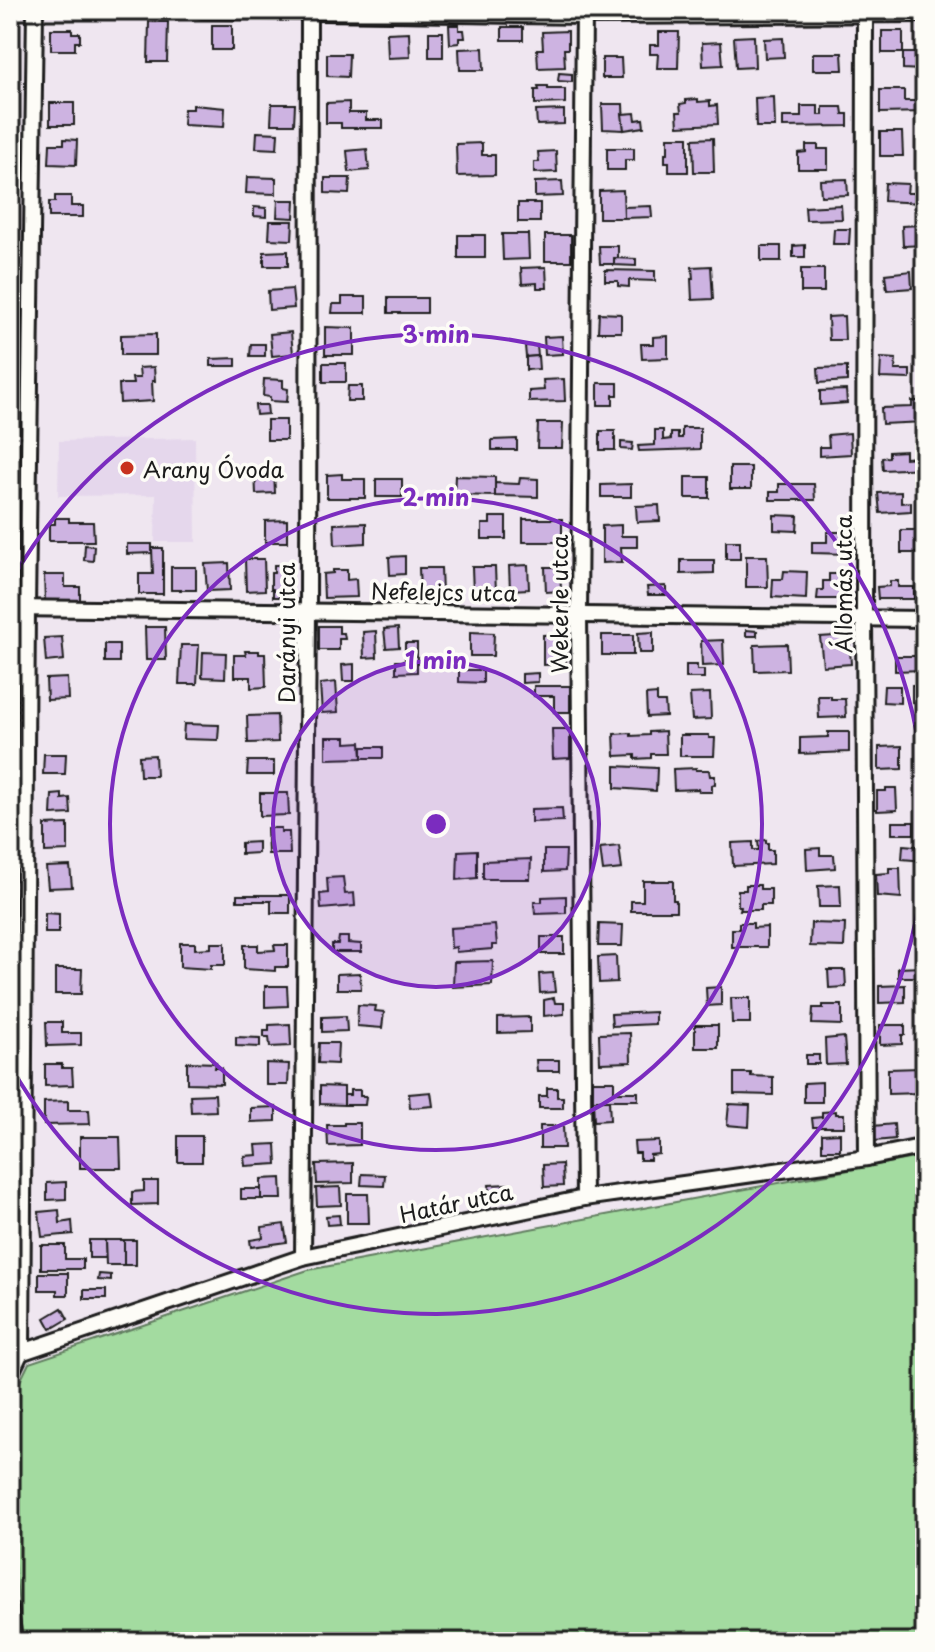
<svg xmlns="http://www.w3.org/2000/svg" width="935" height="1652" font-family="'Playpen Sans',sans-serif">
	<rect width="100%" height="100%" fill="#efe6f0"/>
	<filter id="ink" filterUnits="userSpaceOnUse"><feTurbulence type="fractalNoise" baseFrequency=".0125" numOctaves="2"/><feDisplacementMap in="SourceGraphic" scale="16" xChannelSelector="R" yChannelSelector="G"/><feConvolveMatrix kernelMatrix="1 2 1 2 8 2 1 2 1" color-interpolation-filters="sRGB"/></filter>
	<g filter="url(#ink)">
		<polygon fill="#e5d7ec" points="195,438 196,542 155,542 156,495 58,496 59,441"/>
		<polygon fill="#a3dba0" stroke="#607c5e" stroke-width="2" points="925,1156 925,1642 23,1642 10,1525 10,1402 29,1363 308,1270"/>
		<g fill="#cdb3e1" stroke="#1c1c1c" stroke-width="2">
			<polygon points="10,21 14,21 16,45 10,46"/>
			<polygon points="149,22 168,22 167,62 148,62"/>
			<rect x="212" y="25" width="20" height="25"/>
			<polygon points="449,25 459,25 459,30 464,30 465,38 459,38 459,43 450,44"/>
			<rect x="502" y="27" width="21" height="13"/>
			<polygon points="51,29 72,29 72,33 80,33 80,42 75,42 75,50 51,50"/>
			<polygon points="568,31 568,49 564,49 565,67 538,68 537,49 543,49 542,32"/>
			<rect x="882" y="31" width="21" height="22"/>
			<polygon points="409,32 410,57 388,58 387,33"/>
			<rect x="429" y="32" width="14" height="25"/>
			<polygon points="659,32 679,32 678,68 657,68 658,54 650,54 650,45 659,45"/>
			<polygon points="754,36 755,67 736,68 734,37"/>
			<polygon points="783,38 784,57 765,58 764,39"/>
			<polygon points="721,42 723,65 703,66 702,43"/>
			<polygon points="483,48 484,70 460,70 459,49"/>
			<polygon points="813,53 842,53 843,70 813,70"/>
			<polygon points="903,53 921,53 921,70 903,69"/>
			<polygon points="327,54 349,54 348,77 327,76"/>
			<polygon points="602,58 621,58 622,78 602,78"/>
			<polygon points="559,73 572,74 572,82 558,81"/>
			<polygon points="538,86 548,86 548,89 565,89 565,103 535,104 535,90 539,90"/>
			<polygon points="880,90 904,90 904,101 925,101 925,112 880,113"/>
			<polygon points="774,97 775,127 756,127 755,98"/>
			<polygon points="698,99 698,102 710,101 710,106 717,105 718,124 678,126 677,112 681,112 680,104 686,103 686,100"/>
			<polygon points="349,102 349,113 366,113 366,120 383,120 383,128 341,128 341,123 326,123 326,103"/>
			<rect x="50" y="103" width="24" height="22"/>
			<polygon points="272,104 295,104 294,124 271,124"/>
			<polygon points="602,104 623,104 624,130 603,129"/>
			<polygon points="193,105 225,108 224,127 183,125 184,109 193,109"/>
			<polygon points="801,106 818,106 818,115 823,115 823,107 842,107 843,114 848,114 848,126 783,127 783,117 801,117"/>
			<polygon points="564,110 564,124 537,125 536,111"/>
			<polygon points="635,113 636,120 643,119 644,127 624,130 622,114"/>
			<polygon points="257,132 278,133 277,149 256,148"/>
			<polygon points="880,132 902,132 903,156 880,156"/>
			<polygon points="668,137 688,137 688,172 669,172 669,162 665,162 665,153 668,153"/>
			<polygon points="713,138 714,172 694,172 693,139"/>
			<polygon points="64,139 77,140 76,165 49,164 50,144 64,144"/>
			<polygon points="482,143 482,155 495,155 495,175 457,176 456,144"/>
			<polygon points="806,145 818,145 818,149 828,149 828,169 798,169 798,153 806,152"/>
			<polygon points="607,148 634,148 634,160 625,160 625,170 607,170"/>
			<polygon points="367,149 369,170 349,172 347,151"/>
			<polygon points="556,151 557,172 534,173 534,162 539,162 538,152"/>
			<polygon points="247,177 276,178 276,194 246,193"/>
			<polygon points="325,178 350,178 349,194 325,193"/>
			<polygon points="847,179 848,195 821,196 820,180"/>
			<polygon points="562,181 563,196 535,197 535,182"/>
			<polygon points="885,183 908,184 907,193 922,193 922,203 884,201"/>
			<polygon points="623,190 624,218 599,218 599,191"/>
			<rect x="10" y="192" width="4" height="24"/>
			<polygon points="55,196 71,196 71,206 83,206 83,217 49,217 49,202 55,202"/>
			<polygon points="278,200 295,200 294,218 277,217"/>
			<rect x="518" y="203" width="22" height="19"/>
			<polygon points="841,205 842,219 806,220 805,207"/>
			<polygon points="651,206 652,217 624,218 624,207"/>
			<polygon points="254,207 266,208 266,217 254,216"/>
			<polygon points="270,221 293,221 292,240 269,239"/>
			<polygon points="920,225 920,235 925,235 925,245 903,246 902,226"/>
			<polygon points="834,229 850,229 849,244 833,244"/>
			<polygon points="502,234 528,234 529,259 503,260"/>
			<rect x="458" y="235" width="27" height="23"/>
			<rect x="545" y="235" width="26" height="26"/>
			<polygon points="805,245 805,257 793,257 793,246"/>
			<polygon points="599,246 618,246 618,258 614,258 614,264 600,264"/>
			<rect x="761" y="246" width="20" height="15"/>
			<polygon points="288,251 288,266 264,266 264,252"/>
			<polygon points="614,258 636,259 636,266 614,265"/>
			<polygon points="711,266 713,299 692,300 691,279 693,279 692,267"/>
			<polygon points="546,267 547,288 537,288 537,283 522,284 521,268"/>
			<rect x="801" y="269" width="23" height="23"/>
			<polygon points="605,270 655,271 655,281 629,280 629,287 618,286 618,281 605,281"/>
			<polygon points="911,271 912,288 887,290 885,274"/>
			<polygon points="292,289 294,308 269,310 268,291"/>
			<polygon points="342,297 366,297 366,313 332,313 333,304 342,304"/>
			<rect x="388" y="298" width="39" height="15"/>
			<polygon points="599,313 621,314 621,332 598,332"/>
			<polygon points="844,316 845,340 829,340 828,317"/>
			<polygon points="325,327 354,328 354,355 325,355"/>
			<polygon points="291,332 293,354 272,356 270,334"/>
			<polygon points="156,334 156,355 121,355 121,335"/>
			<polygon points="562,336 563,354 545,355 544,337"/>
			<polygon points="668,336 668,358 642,359 641,344 653,344 653,337"/>
			<polygon points="251,344 265,344 265,356 250,356"/>
			<polygon points="537,345 538,356 526,357 525,346"/>
			<polygon points="538,356 539,369 526,370 526,357"/>
			<polygon points="236,358 236,366 211,366 211,359"/>
			<polygon points="881,358 896,359 895,370 910,370 910,379 880,378"/>
			<rect x="323" y="363" width="23" height="19"/>
			<polygon points="154,367 155,381 152,381 153,401 120,403 119,384 133,384 132,378 140,378 139,368"/>
			<polygon points="847,367 847,381 819,383 818,368"/>
			<polygon points="264,379 283,380 283,388 288,389 287,402 270,401 270,397 263,396"/>
			<polygon points="564,379 565,401 529,402 529,391 544,390 543,380"/>
			<polygon points="598,383 618,383 618,395 613,395 613,405 598,405"/>
			<polygon points="348,386 362,386 362,401 347,401"/>
			<polygon points="846,390 847,403 820,405 820,391"/>
			<polygon points="912,401 922,401 922,413 925,413 925,422 882,424 881,408 912,407"/>
			<polygon points="255,405 267,405 268,414 256,415"/>
			<rect x="267" y="420" width="19" height="20"/>
			<polygon points="538,423 563,423 562,448 537,448"/>
			<polygon points="682,428 700,428 700,449 639,451 638,446 655,445 655,430 663,430 663,440 671,439 671,433 678,433 678,438 682,438"/>
			<rect x="600" y="431" width="15" height="19"/>
			<polygon points="850,433 851,454 819,456 819,447 829,447 828,435"/>
			<polygon points="517,439 517,450 492,450 492,440"/>
			<polygon points="621,442 633,443 632,450 621,449"/>
			<polygon points="905,451 905,458 917,457 917,452 925,452 925,468 883,470 882,458 889,457 889,452"/>
			<rect x="730" y="467" width="21" height="22"/>
			<polygon points="274,470 275,493 256,494 255,471"/>
			<polygon points="342,474 342,479 365,479 365,498 327,498 327,475"/>
			<polygon points="455,476 495,477 495,496 454,495"/>
			<rect x="685" y="477" width="24" height="21"/>
			<polygon points="520,478 538,479 538,497 495,496 495,483 519,484"/>
			<rect x="376" y="479" width="26" height="18"/>
			<polygon points="631,484 631,497 601,497 601,485"/>
			<polygon points="779,484 814,484 815,500 770,500 770,492 779,492"/>
			<polygon points="901,492 901,503 911,502 911,511 880,513 878,493"/>
			<polygon points="659,505 660,521 637,522 636,506"/>
			<polygon points="774,515 798,516 797,531 774,530"/>
			<polygon points="490,517 506,517 506,539 482,539 482,524 490,524"/>
			<polygon points="55,518 69,518 69,522 93,522 94,541 49,541 49,524 55,524"/>
			<rect x="523" y="519" width="39" height="23"/>
			<polygon points="287,520 287,542 265,542 265,521"/>
			<rect x="10" y="521" width="4" height="20"/>
			<polygon points="366,523 366,543 335,545 334,524"/>
			<polygon points="621,525 621,536 637,536 637,547 621,547 622,562 602,563 602,526"/>
			<rect x="901" y="530" width="24" height="23"/>
			<polygon points="827,532 849,532 849,554 812,553 812,542 827,542"/>
			<rect x="726" y="541" width="14" height="18"/>
			<polygon points="127,544 152,544 152,553 127,554"/>
			<polygon points="85,545 94,546 93,561 84,560"/>
			<polygon points="152,548 163,548 163,594 139,594 139,574 153,574"/>
			<polygon points="405,556 405,574 390,575 389,557"/>
			<polygon points="746,556 767,556 768,587 746,587"/>
			<polygon points="245,559 264,559 265,590 246,591"/>
			<polygon points="681,560 714,560 714,573 681,574"/>
			<polygon points="229,563 230,590 207,591 205,564"/>
			<polygon points="274,565 286,565 286,572 290,572 290,589 286,589 285,597 273,597 273,589 271,589 271,573 274,573"/>
			<polygon points="528,565 529,589 510,590 509,566"/>
			<rect x="171" y="567" width="25" height="23"/>
			<polygon points="472,567 495,567 496,592 473,593"/>
			<polygon points="545,567 560,567 561,591 546,592"/>
			<polygon points="419,568 441,568 442,593 420,593"/>
			<rect x="10" y="569" width="3" height="26"/>
			<polygon points="333,570 347,570 347,580 356,579 357,597 324,598 323,574 333,573"/>
			<polygon points="784,571 807,572 806,599 772,597 773,579 783,579"/>
			<polygon points="829,574 839,574 839,580 847,581 846,599 817,599 818,590 823,590 823,581 829,581"/>
			<polygon points="44,575 65,575 65,587 80,587 80,600 45,601"/>
			<polygon points="890,581 898,581 898,587 914,587 914,599 878,599 877,587 890,586"/>
			<polygon points="666,586 666,595 648,595 647,587"/>
			<polygon points="319,626 339,626 339,633 344,633 345,639 339,639 339,650 319,650"/>
			<polygon points="145,627 165,627 166,660 146,660"/>
			<polygon points="398,628 399,647 386,648 384,629"/>
			<polygon points="746,630 757,631 757,636 746,636"/>
			<polygon points="376,631 377,657 364,658 363,632"/>
			<polygon points="470,632 494,633 493,656 470,656"/>
			<polygon points="653,632 653,653 639,653 638,633"/>
			<polygon points="567,634 566,664 543,665 543,635"/>
			<rect x="602" y="635" width="31" height="20"/>
			<polygon points="849,635 851,664 823,666 820,637"/>
			<polygon points="62,637 64,660 46,662 44,638"/>
			<polygon points="723,640 724,665 702,666 701,641"/>
			<polygon points="405,643 417,643 417,672 396,673 396,661 405,661"/>
			<rect x="105" y="644" width="14" height="18"/>
			<polygon points="787,644 788,670 755,671 754,645"/>
			<polygon points="181,645 199,645 197,684 179,684"/>
			<polygon points="245,651 259,651 259,654 265,654 266,687 251,688 251,677 234,677 234,655 246,655"/>
			<polygon points="203,652 226,653 225,678 202,677"/>
			<polygon points="895,656 921,656 922,670 895,671"/>
			<polygon points="354,664 354,681 343,681 342,665"/>
			<polygon points="686,665 697,665 697,670 704,670 704,678 686,678"/>
			<polygon points="459,670 483,670 483,683 459,682"/>
			<polygon points="538,673 538,682 522,683 522,674"/>
			<polygon points="67,678 68,699 47,700 46,679"/>
			<polygon points="336,682 338,712 322,713 320,684"/>
			<polygon points="912,685 925,685 925,703 912,702"/>
			<polygon points="534,686 570,686 570,712 554,712 554,696 534,696"/>
			<polygon points="884,686 900,686 900,703 883,702"/>
			<polygon points="710,693 711,719 692,720 690,694"/>
			<polygon points="657,694 657,702 665,702 666,716 647,717 646,695"/>
			<polygon points="818,696 831,696 831,699 845,699 846,717 819,718"/>
			<polygon points="277,715 278,742 248,743 247,716"/>
			<polygon points="184,724 219,725 218,740 183,739"/>
			<polygon points="552,729 570,729 570,758 553,759"/>
			<polygon points="665,731 666,754 651,754 651,758 635,759 635,755 615,756 614,734 631,733 631,736 649,735 649,732"/>
			<polygon points="828,732 849,732 849,752 800,754 800,738 828,737"/>
			<polygon points="680,735 709,735 709,738 715,738 714,756 680,756"/>
			<polygon points="326,737 346,737 346,743 361,742 362,758 326,759"/>
			<polygon points="902,746 902,769 879,770 879,747"/>
			<rect x="362" y="747" width="21" height="11"/>
			<polygon points="44,754 66,754 65,774 43,774"/>
			<polygon points="155,755 156,776 140,776 139,756"/>
			<polygon points="248,761 274,761 274,775 247,775"/>
			<polygon points="615,766 657,768 656,791 615,788"/>
			<polygon points="696,768 696,770 709,770 710,776 715,776 715,784 712,785 712,792 699,792 698,789 674,790 673,769"/>
			<polygon points="886,788 896,788 897,810 877,811 877,791 886,791"/>
			<polygon points="260,793 288,793 289,815 260,816"/>
			<polygon points="62,794 62,799 70,798 71,814 51,815 52,795"/>
			<polygon points="562,808 563,821 531,822 531,809"/>
			<rect x="892" y="822" width="22" height="12"/>
			<polygon points="68,824 68,851 45,852 45,825"/>
			<polygon points="267,828 281,828 281,832 289,832 290,854 268,854"/>
			<rect x="10" y="832" width="4" height="24"/>
			<polygon points="766,840 766,843 768,843 768,850 773,850 773,864 733,866 732,843 753,842 753,850 759,850 758,841"/>
			<polygon points="258,842 258,853 241,854 241,843"/>
			<polygon points="903,845 925,847 925,861 902,859"/>
			<polygon points="619,846 622,869 603,871 600,848"/>
			<polygon points="820,848 820,855 834,855 835,868 807,870 806,849"/>
			<polygon points="477,850 477,878 457,880 458,851"/>
			<polygon points="544,850 566,850 565,871 544,872"/>
			<polygon points="531,859 530,879 483,879 483,861"/>
			<polygon points="70,866 72,887 48,888 46,867"/>
			<polygon points="889,868 900,868 901,898 877,896 876,874 889,873"/>
			<polygon points="10,877 13,877 14,900 10,900"/>
			<polygon points="343,877 345,894 354,893 355,906 321,909 320,894 328,893 327,878"/>
			<polygon points="643,881 673,881 673,900 676,900 676,911 631,911 631,901 643,901"/>
			<polygon points="746,885 760,885 760,889 771,889 771,905 761,905 761,910 740,910 741,906 738,906 738,890 746,890"/>
			<polygon points="840,885 841,907 819,907 818,886"/>
			<polygon points="237,895 290,895 290,913 271,913 271,901 237,901"/>
			<polygon points="566,896 566,913 535,914 534,902 542,902 542,897"/>
			<polygon points="45,913 59,914 59,933 45,933"/>
			<polygon points="739,923 753,923 753,928 767,927 767,947 732,947 732,929 739,929"/>
			<polygon points="811,923 845,924 844,947 810,946"/>
			<polygon points="599,924 623,925 622,946 598,946"/>
			<polygon points="495,925 497,945 492,945 492,949 456,952 456,947 451,948 450,928"/>
			<polygon points="339,937 348,937 348,943 361,944 361,952 332,952 332,944 338,944"/>
			<rect x="541" y="937" width="23" height="17"/>
			<polygon points="180,943 195,943 195,949 211,948 211,943 225,943 225,965 211,965 211,969 180,967"/>
			<polygon points="244,945 258,945 258,951 275,950 274,945 288,945 288,967 275,967 275,971 244,969"/>
			<polygon points="616,956 617,982 599,983 598,957"/>
			<polygon points="493,961 492,985 453,987 454,962"/>
			<polygon points="921,967 921,977 898,977 898,968"/>
			<polygon points="55,969 82,969 81,994 55,994"/>
			<polygon points="828,970 845,970 846,987 829,988"/>
			<polygon points="360,973 361,989 337,989 337,974"/>
			<polygon points="553,973 555,992 540,993 539,974"/>
			<polygon points="905,985 905,1002 879,1003 879,986"/>
			<polygon points="265,986 287,986 288,1006 265,1007"/>
			<polygon points="721,987 721,1005 707,1006 706,988"/>
			<polygon points="554,998 555,1003 564,1003 564,1014 544,1016 544,1000"/>
			<polygon points="731,998 750,998 750,1023 732,1023"/>
			<polygon points="358,1005 376,1006 375,1011 384,1012 382,1028 357,1026"/>
			<polygon points="823,1005 842,1005 842,1025 812,1024 813,1008 823,1008"/>
			<polygon points="655,1012 655,1024 612,1026 611,1014"/>
			<polygon points="346,1016 347,1031 322,1032 322,1017"/>
			<polygon points="530,1017 530,1032 498,1033 498,1018"/>
			<polygon points="46,1022 62,1022 62,1033 81,1033 81,1045 47,1046"/>
			<polygon points="290,1024 291,1046 270,1047 269,1037 264,1037 264,1030 269,1030 269,1025"/>
			<rect x="695" y="1025" width="23" height="23"/>
			<polygon points="880,1025 905,1025 905,1035 902,1035 902,1044 880,1045"/>
			<polygon points="630,1033 631,1062 600,1063 599,1034"/>
			<polygon points="236,1037 260,1038 260,1047 236,1046"/>
			<polygon points="844,1037 846,1064 826,1065 825,1039"/>
			<polygon points="319,1043 338,1043 337,1064 318,1063"/>
			<rect x="806" y="1055" width="13" height="9"/>
			<polygon points="536,1060 559,1060 559,1071 537,1071"/>
			<polygon points="187,1062 216,1063 215,1068 222,1068 222,1084 187,1083"/>
			<polygon points="266,1063 289,1064 288,1085 266,1085"/>
			<polygon points="45,1064 62,1064 62,1068 72,1068 73,1085 45,1086"/>
			<polygon points="920,1068 920,1093 888,1094 888,1069"/>
			<polygon points="734,1073 751,1073 751,1076 773,1077 773,1095 734,1094"/>
			<polygon points="593,1081 614,1081 614,1092 638,1092 638,1100 593,1100"/>
			<polygon points="822,1082 822,1102 804,1102 804,1083"/>
			<polygon points="320,1086 344,1087 344,1105 320,1104"/>
			<polygon points="547,1088 557,1088 557,1097 563,1097 563,1108 539,1108 539,1096 547,1096"/>
			<polygon points="350,1090 360,1090 360,1096 366,1096 365,1105 344,1105 344,1095 350,1095"/>
			<polygon points="431,1092 433,1106 410,1108 409,1094"/>
			<polygon points="215,1094 216,1111 191,1112 190,1095"/>
			<polygon points="593,1100 609,1100 610,1120 594,1121"/>
			<polygon points="68,1101 68,1110 89,1110 90,1124 44,1125 44,1102"/>
			<polygon points="729,1104 750,1105 749,1127 727,1125"/>
			<polygon points="276,1107 276,1121 251,1122 251,1108"/>
			<polygon points="836,1111 836,1114 844,1114 844,1127 813,1127 812,1118 822,1117 822,1112"/>
			<polygon points="344,1123 360,1123 360,1145 328,1146 327,1125 344,1125"/>
			<polygon points="894,1124 895,1139 875,1141 873,1126"/>
			<polygon points="540,1126 563,1126 564,1148 540,1148"/>
			<polygon points="840,1133 840,1150 822,1150 822,1134"/>
			<rect x="178" y="1136" width="24" height="26"/>
			<polygon points="80,1137 120,1137 121,1168 80,1168"/>
			<polygon points="659,1141 659,1154 650,1155 650,1160 640,1160 640,1153 635,1153 634,1142"/>
			<polygon points="276,1144 277,1164 245,1166 244,1156 257,1155 256,1145"/>
			<polygon points="353,1163 353,1183 317,1184 316,1164"/>
			<polygon points="562,1164 563,1186 544,1187 543,1165"/>
			<polygon points="362,1174 385,1175 384,1186 361,1185"/>
			<polygon points="281,1178 282,1199 261,1199 261,1179"/>
			<polygon points="144,1181 158,1181 158,1204 132,1205 132,1192 144,1191"/>
			<polygon points="66,1182 66,1199 47,1200 47,1183"/>
			<polygon points="507,1184 507,1195 490,1195 489,1185"/>
			<polygon points="340,1187 341,1205 317,1206 316,1188"/>
			<rect x="241" y="1189" width="20" height="10"/>
			<polygon points="347,1194 368,1194 369,1223 347,1223"/>
			<polygon points="59,1210 60,1223 72,1221 73,1234 42,1237 39,1212"/>
			<polygon points="339,1215 340,1224 327,1225 326,1216"/>
			<polygon points="284,1224 287,1242 251,1247 250,1240 263,1238 262,1227"/>
			<polygon points="89,1240 105,1240 106,1258 89,1258"/>
			<polygon points="105,1240 124,1240 124,1265 106,1265"/>
			<rect x="124" y="1240" width="12" height="25"/>
			<polygon points="41,1245 65,1245 65,1259 83,1259 83,1269 41,1269"/>
			<polygon points="39,1273 68,1273 68,1295 57,1295 57,1290 39,1290"/>
			<polygon points="99,1274 111,1275 111,1281 98,1280"/>
			<rect x="84" y="1290" width="22" height="9"/>
			<polygon points="62,1308 68,1319 51,1329 45,1318"/>
		</g>
		<g fill="none" stroke-linecap="round" stroke-linejoin="round">
			<g stroke="#1c1c1c" stroke-width="20">
				<g id="minor">
					<polyline points="202,10 584,16 925,14"/>
					<polyline points="865,10 864,618 867,1158"/>
					<polyline points="10,608 925,619"/>
					<polyline points="584,1198 579,614 584,10"/>
					<polyline points="303,1257 308,611 309,10"/>
					<polyline points="14,1355 303,1257 584,1198 867,1158 925,1146"/>
					<polyline points="10,1375 22,1350 27,608 35,10"/>
					<polyline points="10,1609 14,1642"/>
				</g>
			</g>
			<use href="#minor" stroke="#fdfcf7" stroke-width="14"/>
		</g>
	</g>
	<circle cx="436" cy="824" r="163" fill="#7b2cbf" fill-opacity=".12"/>
	<g fill="none" stroke="#7b2cbf" stroke-width="4">
		<circle cx="436" cy="824" r="163"/>
		<circle cx="436" cy="824" r="326"/>
		<path d="M925 828A489 489 0 0 1 10 1065M10 583A489 489 0 0 1 925 820"/>
	</g>
	<circle fill="#c8321e" stroke="#fdfcf7" stroke-width="3" cx="127" cy="468" r="8"/>
	<g text-anchor="middle" dominant-baseline="central" stroke-width="7" stroke-linejoin="round" paint-order="stroke">
		<g font-size="22" fill="#1c1c1c" stroke="#fdfcf7" text-anchor="start">
			<text x="143" y="468">Arany Óvoda</text>
		</g>
		<g font-size="22" fill="#1c1c1c" stroke="#fdfcf7">
			<text transform="translate(842 584) rotate(-90)">Állomás utca</text>
			<text transform="translate(444 591) rotate(1)">Nefelejcs utca</text>
			<text transform="translate(558 604) rotate(-90)">Wekerle utca</text>
			<text transform="translate(285 633) rotate(-90)">Darányi utca</text>
			<text transform="translate(456 1202) rotate(-12)">Határ utca</text>
		</g>
	</g>
	<circle cx="436" cy="824" r="12" fill="#7b2cbf" stroke="#fdfcf7" stroke-width="4"/>
	<g font-size="24" text-anchor="middle" font-weight="bold" fill="#7b2cbf" stroke="#fdfcf7" stroke-width="7" stroke-linejoin="round" paint-order="stroke">
		<text x="436" y="343">3 min</text>
		<text x="436" y="506">2 min</text>
		<text x="436" y="669">1 min</text>
	</g>
	<rect width="935" height="1652" fill="none" stroke="#fdfcf7" stroke-width="40"/>
	<rect x="20" y="20" width="895" height="1612" fill="none" stroke="#1c1c1c" stroke-width="3" filter="url(#ink)"/>
</svg>
